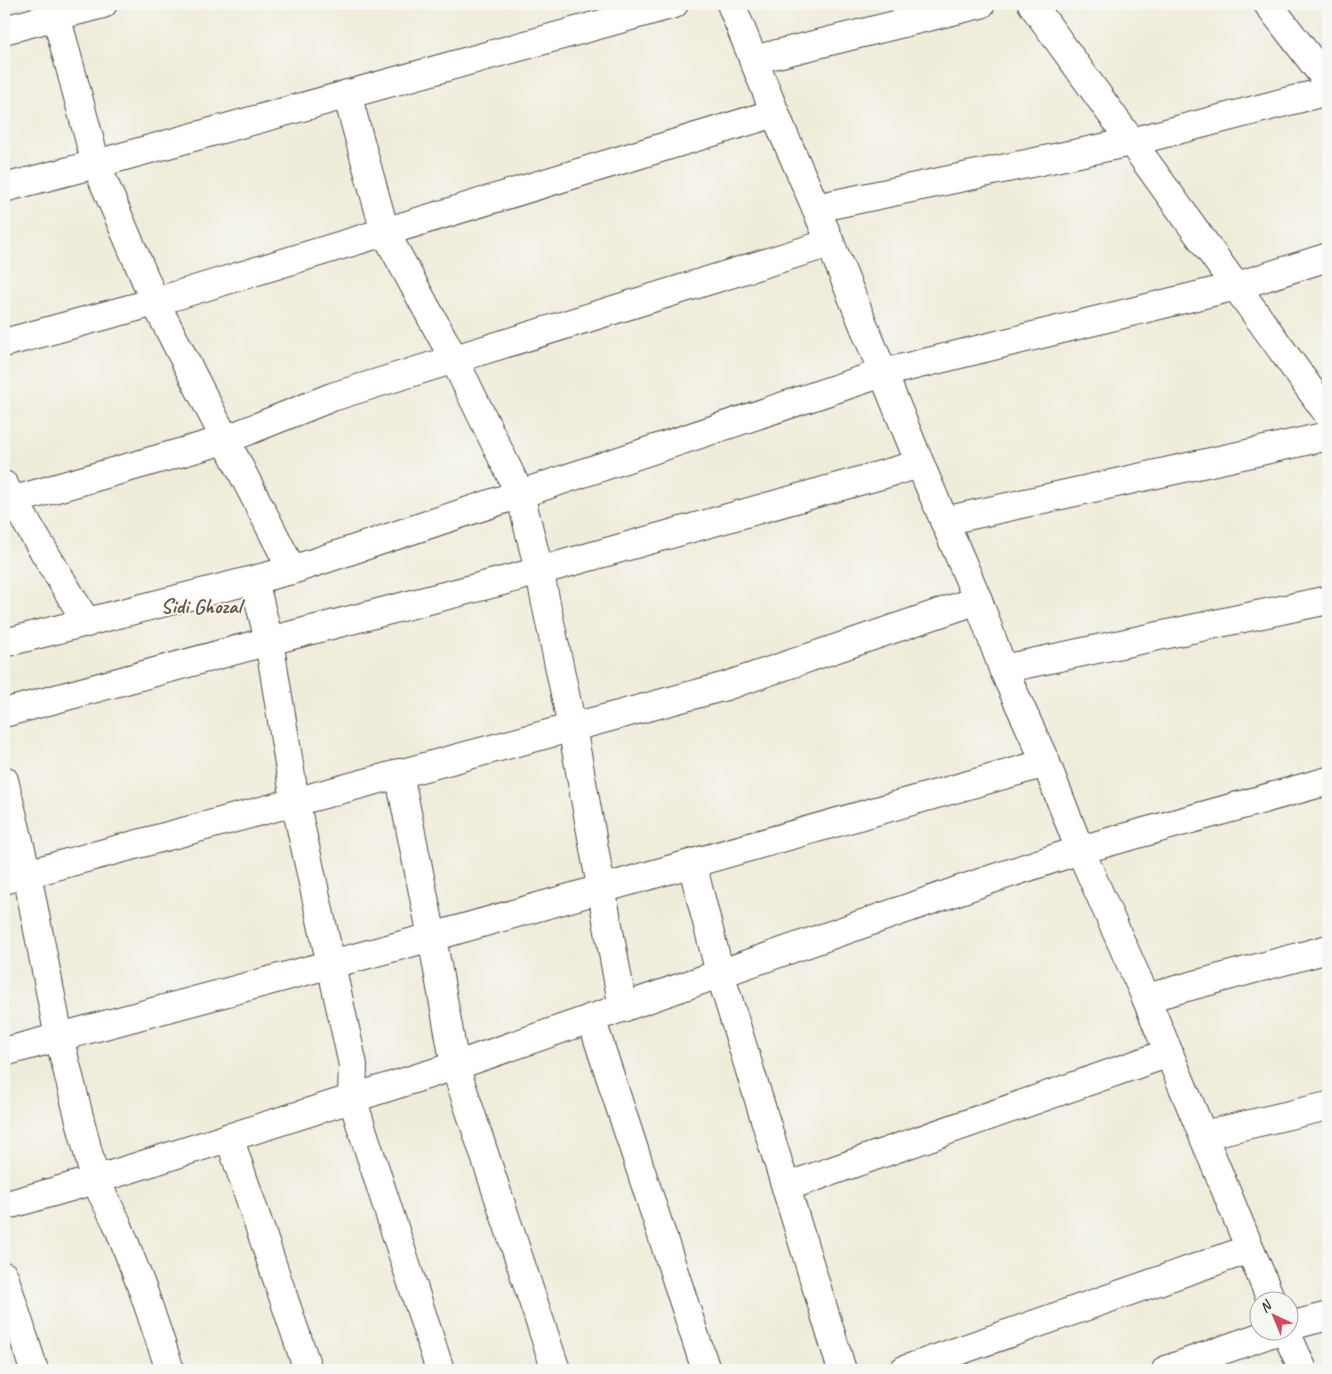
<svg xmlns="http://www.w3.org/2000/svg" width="1332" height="1374" font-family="Caveat,sans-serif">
	<rect width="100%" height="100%" fill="#f6f6f2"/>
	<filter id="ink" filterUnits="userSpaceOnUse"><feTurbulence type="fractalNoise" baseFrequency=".02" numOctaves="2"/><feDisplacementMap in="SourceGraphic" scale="10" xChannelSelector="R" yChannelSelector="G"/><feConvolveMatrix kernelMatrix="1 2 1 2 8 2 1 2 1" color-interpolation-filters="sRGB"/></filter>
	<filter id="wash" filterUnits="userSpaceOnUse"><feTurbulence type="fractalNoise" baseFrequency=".0096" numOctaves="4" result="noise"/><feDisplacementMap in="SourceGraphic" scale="20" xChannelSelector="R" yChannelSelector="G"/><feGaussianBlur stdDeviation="1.12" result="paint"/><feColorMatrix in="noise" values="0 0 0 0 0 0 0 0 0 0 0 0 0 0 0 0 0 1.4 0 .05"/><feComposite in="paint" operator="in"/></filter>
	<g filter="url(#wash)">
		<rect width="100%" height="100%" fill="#f0ecda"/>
	</g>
	<g filter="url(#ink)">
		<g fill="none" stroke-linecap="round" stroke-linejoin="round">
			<g stroke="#494845" stroke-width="30">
				<g id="street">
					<polyline points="53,4 96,164 155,302 292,570"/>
					<polyline points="731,4 784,135 816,208 920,464 978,600 1003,669 1046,763 1080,850 1146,998 1272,1302"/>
					<polyline points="1032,4 1328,414"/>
					<polyline points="1268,4 1328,82"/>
					<polyline points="4,30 103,4"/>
					<polyline points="753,60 981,4"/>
					<polyline points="347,94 385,232 454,359 520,494 539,570 572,727 623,1008"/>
					<polyline points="4,188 96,164 674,4"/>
					<polyline points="816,208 1131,142 1328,91"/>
					<polyline points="4,343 155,302 775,113"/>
					<polyline points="4,485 87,623"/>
					<polyline points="4,503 225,440 332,397 830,243"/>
					<polyline points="944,521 1328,436"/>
					<polyline points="254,580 269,641 295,801 353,1065 352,1098 440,1370"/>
					<polyline points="4,643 292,570 883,373 1237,286 1328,257"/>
					<polyline points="1003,669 1328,600"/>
					<polyline points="4,713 269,641 514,578 920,464"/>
					<polyline points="399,773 432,937 455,1066 556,1370"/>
					<polyline points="4,780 27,874 59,1037 95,1180 117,1223 144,1293 170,1370"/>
					<polyline points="692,864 720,973 842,1370"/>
					<polyline points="4,880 726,686 978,600"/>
					<polyline points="1146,998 1328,949"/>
					<polyline points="591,1018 706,1370"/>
					<polyline points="4,1052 432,937 1046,763"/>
					<polyline points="1203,1135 1328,1106"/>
					<polyline points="229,1137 308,1370"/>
					<polyline points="786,1187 1169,1053"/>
					<polyline points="4,1206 95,1180 455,1066 983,882 1080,850 1328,781"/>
					<polyline points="4,1276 34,1370"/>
					<polyline points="1290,1326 1328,1316"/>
					<polyline points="1286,1332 1303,1370"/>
					<polyline points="904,1370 1250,1249"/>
					<polyline points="1166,1370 1274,1332"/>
				</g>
			</g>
			<use href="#street" stroke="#fff" stroke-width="28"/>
		</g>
	</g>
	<g text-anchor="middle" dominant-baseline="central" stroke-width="4" stroke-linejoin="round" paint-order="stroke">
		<g font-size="21" font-weight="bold" fill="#685646" stroke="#f6f6f2">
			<text x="201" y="606">Sidi Ghozal</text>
		</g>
	</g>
	<rect width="1332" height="1374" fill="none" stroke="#f6f6f2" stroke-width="20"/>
	<g transform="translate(1274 1316) rotate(316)"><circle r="24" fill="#f6f6f2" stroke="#a5a5a2"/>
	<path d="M0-4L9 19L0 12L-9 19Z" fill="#d1495b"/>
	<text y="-8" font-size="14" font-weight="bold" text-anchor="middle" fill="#2b2b2b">N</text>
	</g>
</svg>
